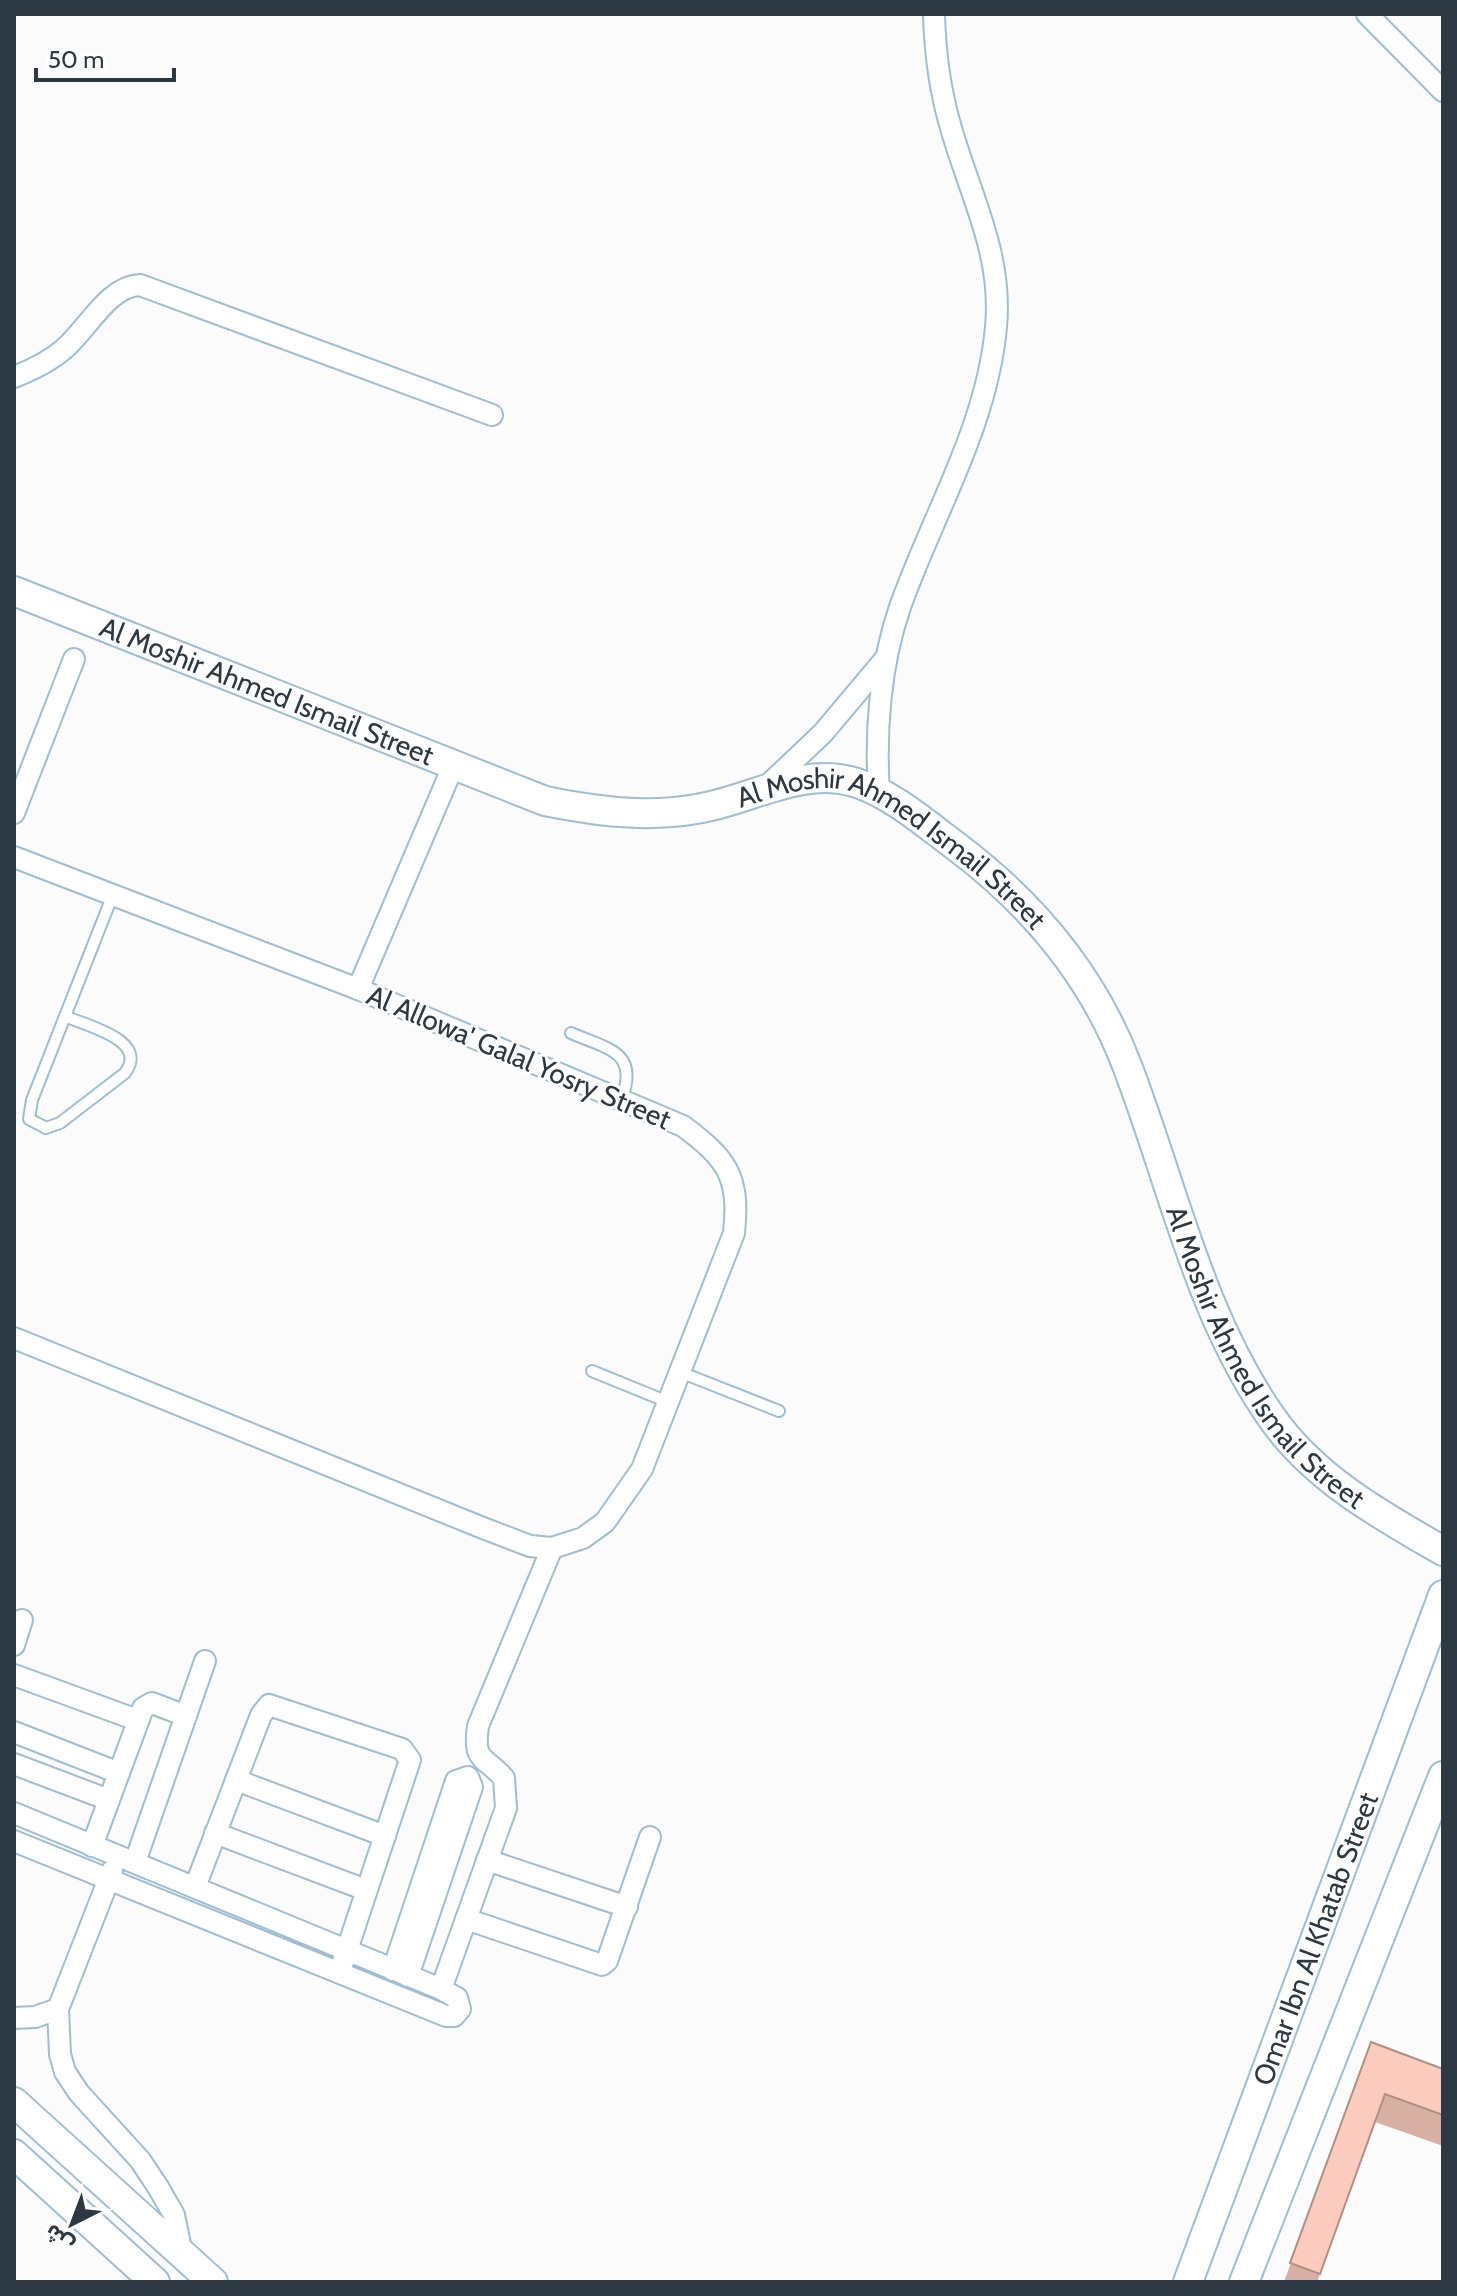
<svg xmlns="http://www.w3.org/2000/svg" width="1457" height="2296" font-family="Cabin,'Noto Sans Arabic',sans-serif">
	<rect width="100%" height="100%" fill="#fbfbfb"/>
	<g fill="none" stroke-linecap="round" stroke-linejoin="round">
		<g stroke="#9dbed4" stroke-width="14">
			<g id="lane">
				<path d="M65 1016C89 1027 149 1040 125 1073L60 1123 46 1128 29 1119 32 1100 112 897"/>
				<path d="M571 1033C607 1049 639 1051 622 1098"/>
				<polyline points="592,1371 668,1402"/>
				<polyline points="680,1372 779,1411"/>
			</g>
		</g>
		<g stroke="#9dbed4" stroke-width="24">
			<g id="street">
				<polyline points="1367,14 1443,91"/>
				<path d="M14 377C32 370 49 362 64 349 87 330 108 286 140 285L492 415"/>
				<polyline points="766,787 823,733 886,658"/>
				<path d="M879 792C875 732 880 665 900 607 933 514 987 427 996 327 1003 254 970 195 951 128 940 91 935 53 934 14"/>
				<polyline points="14,813 74,659"/>
				<path d="M14 857 358 989 683 1126C727 1159 740 1176 734 1233L642 1469 605 1522 583 1538 552 1548 530 1546 483 1528 14 1338"/>
				<polyline points="358,989 454,764"/>
				<polyline points="14,1645 22,1620"/>
				<polyline points="14,1675 137,1720"/>
				<polyline points="14,1732 119,1773"/>
				<polyline points="14,1764 109,1800"/>
				<polyline points="236,1780 385,1836"/>
				<polyline points="14,1813 441,1989 457,1998 460,2009 454,2016 446,2016 14,1841"/>
				<polyline points="215,1833 366,1890"/>
				<polyline points="92,1846 143,1708 152,1703 186,1716"/>
				<polyline points="487,1860 627,1907"/>
				<polyline points="135,1862 205,1661"/>
				<polyline points="112,1871 58,2009 60,2054 65,2072 79,2093 140,2160 158,2187 174,2215 182,2254"/>
				<polyline points="195,1887 261,1715 269,1705 402,1749 410,1760 343,1962"/>
				<polyline points="466,1919 602,1965 607,1961 650,1837"/>
				<polyline points="393,1970 456,1781 468,1777 472,1787 408,1976"/>
				<path d="M441 1989 506 1808 504 1778C483 1755 473 1762 478 1726L552 1548"/>
				<polyline points="14,2018 35,2017 58,2009"/>
			</g>
		</g>
		<g stroke="#9dbed4" stroke-width="32">
			<g id="secondary">
				<path id="s1" d="M14 591 545 801C595 811 645 818 696 809 750 801 801 765 857 783 893 795 926 824 957 847 1031 903 1092 975 1126 1063 1172 1181 1198 1313 1272 1418 1314 1478 1380 1515 1443 1551"/>
				<polyline points="14,2102 213,2282"/>
				<polyline points="14,2154 155,2282"/>
				<path id="s2" d="M1188 2282 1443 1595"/>
				<polyline points="1244,2282 1443,1776"/>
			</g>
		</g>
		<use href="#lane" stroke="#fff" stroke-width="10"/>
		<use href="#street" stroke="#fff" stroke-width="20"/>
		<use href="#secondary" stroke="#fff" stroke-width="28"/>
	</g>
	<polygon fill="#d8afa3" points="1443,2069 1443,2146 1375,2122 1317,2282 1284,2282 1360,2070"/>
	<polygon fill="#fbccbd" stroke="#b08f84" stroke-width="2" points="1371,2042 1443,2069 1443,2115 1385,2094 1320,2274 1290,2263"/>
	<g text-anchor="middle" dominant-baseline="central" stroke-width="6" stroke-linejoin="round" paint-order="stroke">
		<g font-size="28" fill="#2c3942" stroke="#fff">
			<text stroke="none"><textPath href="#s1" startOffset="272">Al Moshir Ahmed Ismail Street</textPath></text>
			<text stroke="none"><textPath href="#s1" startOffset="944">Al Moshir Ahmed Ismail Street</textPath></text>
			<text transform="translate(519 1057) rotate(23)">Al Allowa' Galal Yosry Street</text>
			<text stroke="none"><textPath href="#s1" startOffset="1616">Al Moshir Ahmed Ismail Street</textPath></text>
			<text stroke="none"><textPath href="#s2" startOffset="366">Omar Ibn Al Khatab Street</textPath></text>
		</g>
	</g>
	<rect width="1457" height="2296" fill="none" stroke="#2c3942" stroke-width="32"/>
	<g transform="translate(72 2224) rotate(222)" stroke="#ffffff" stroke-width="6" paint-order="stroke">
	<path d="M0-6L14 30L0 20L-14 30Z" fill="#2c3942"/>
	<text y="-12" font-size="22" font-weight="bold" text-anchor="middle" fill="#2c3942">ش</text>
	</g>
	<path d="M36 68v12h138v-12" fill="none" stroke="#2c3942" stroke-width="4"/>
	<text x="48" y="68" font-size="24" fill="#2c3942" stroke="#ffffff" stroke-width="6" paint-order="stroke">50 m</text>
</svg>
